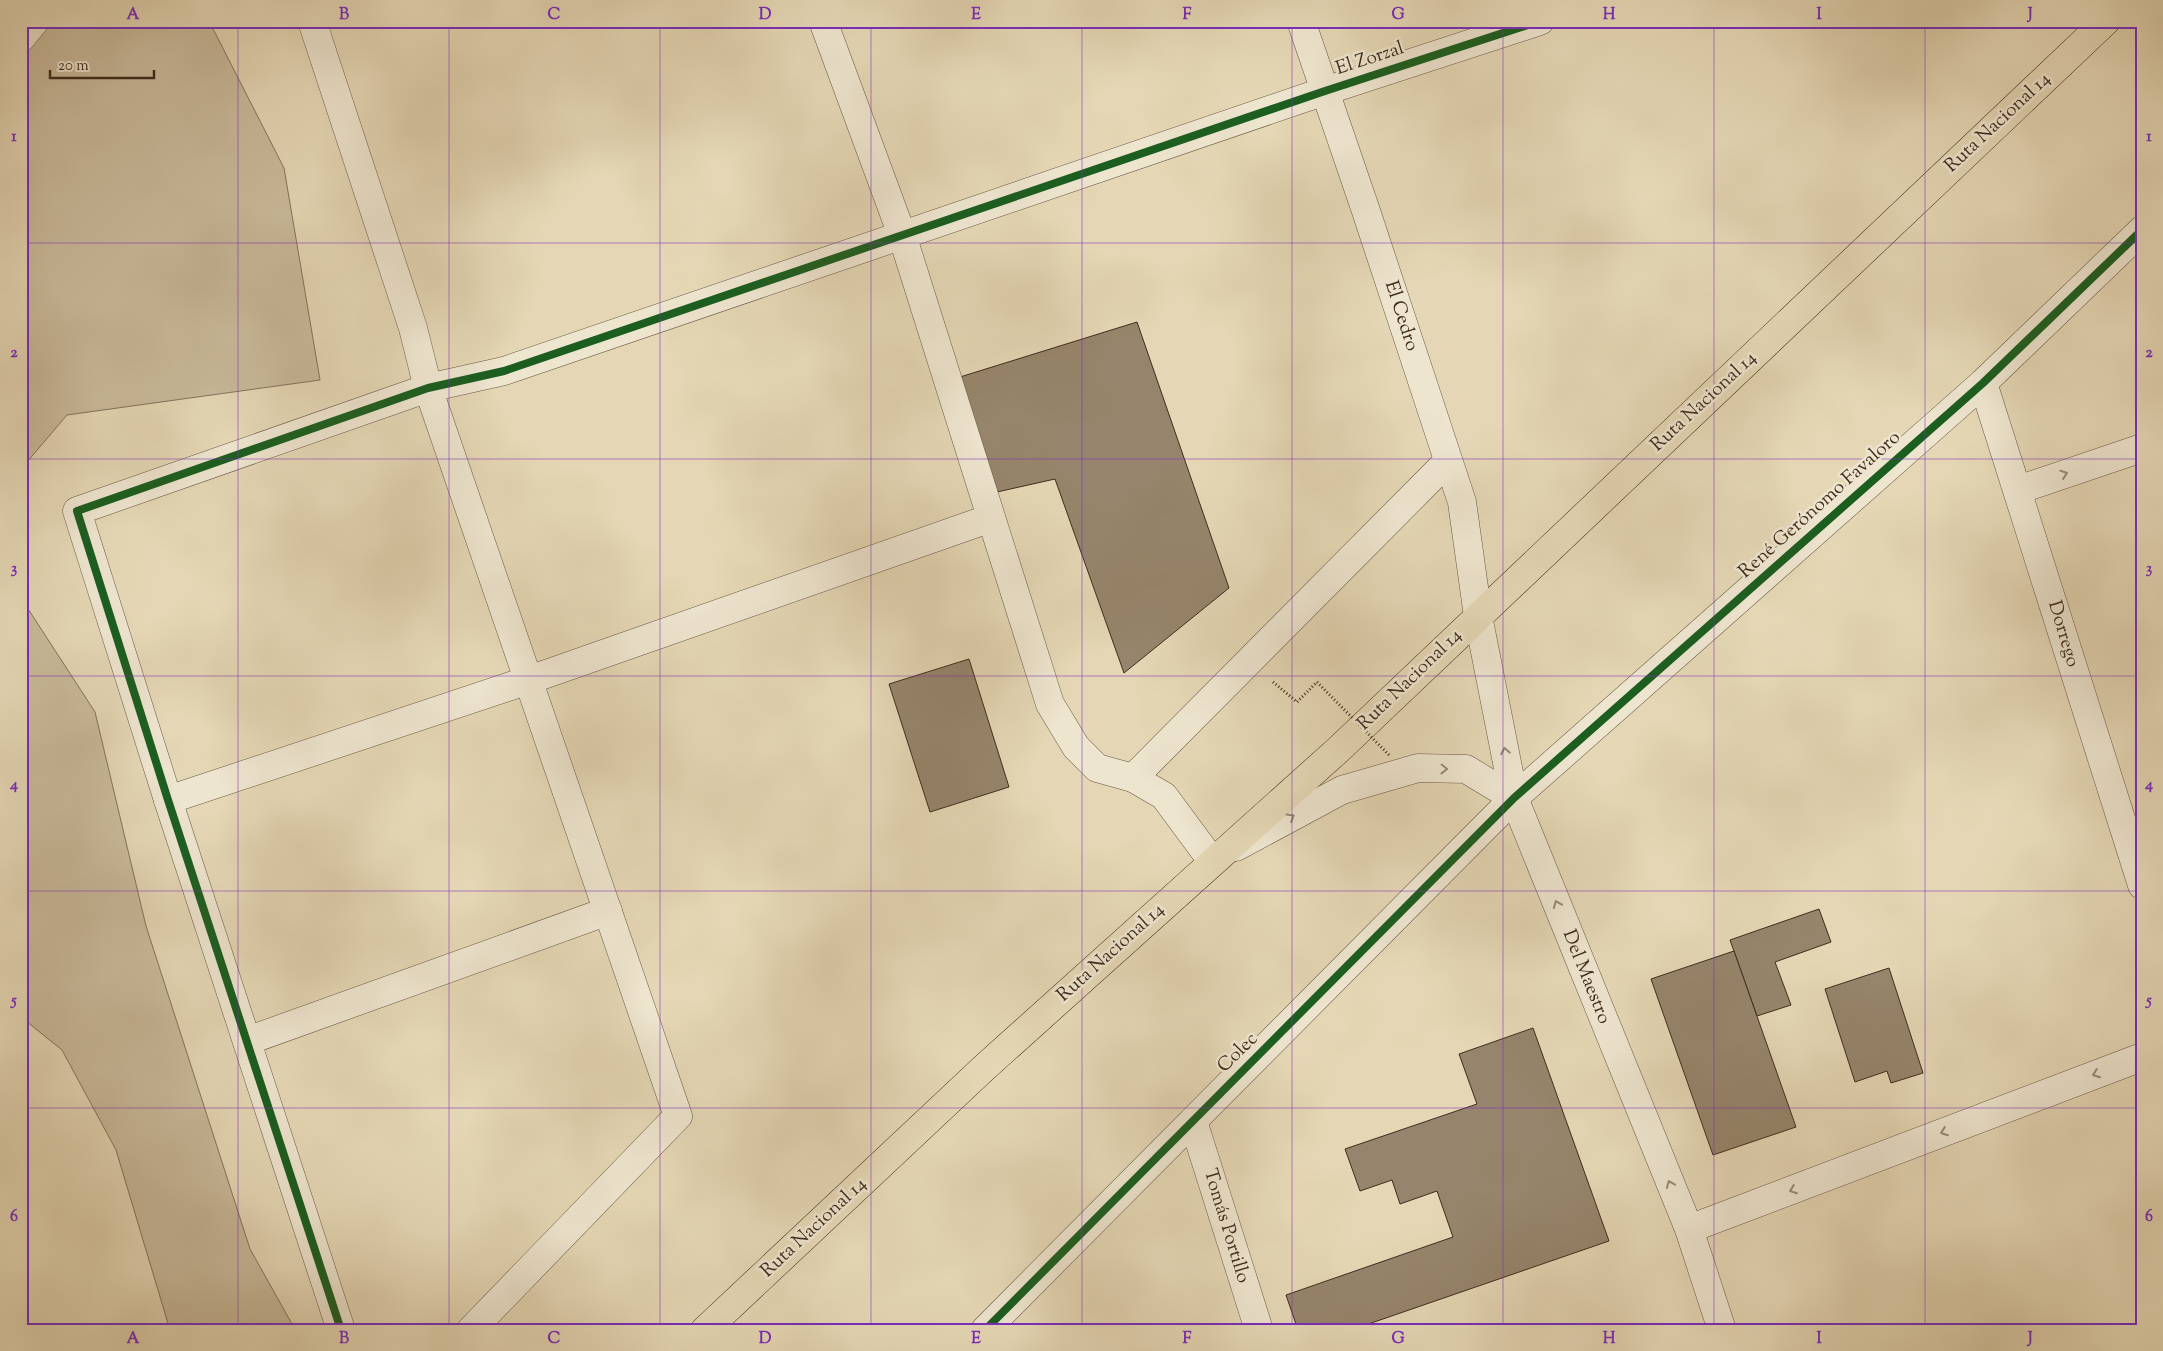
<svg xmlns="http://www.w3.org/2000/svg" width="2163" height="1351" font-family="'Sorts Mill Goudy',serif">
	<rect width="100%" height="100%" fill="#e5d7b5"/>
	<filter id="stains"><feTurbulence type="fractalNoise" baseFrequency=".004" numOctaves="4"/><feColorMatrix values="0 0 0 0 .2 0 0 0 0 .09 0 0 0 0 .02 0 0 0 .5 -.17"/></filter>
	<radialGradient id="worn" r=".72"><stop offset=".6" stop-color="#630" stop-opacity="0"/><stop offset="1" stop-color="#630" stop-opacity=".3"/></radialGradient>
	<g fill="#c9ba9b" stroke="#84735c">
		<polygon points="21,21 209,21 284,168 320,380 67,415 21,469"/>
		<polygon points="21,598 95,712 146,926 250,1249 292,1324 267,1330 170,1330 116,1150 62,1050 21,1017"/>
	</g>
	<g fill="#96856c" stroke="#402c1d">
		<polygon points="1137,322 1229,588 1124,673 1055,479 997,492 960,377"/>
		<polygon points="969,659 1009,787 930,812 889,684"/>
		<polygon points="1819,909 1831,942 1775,962 1791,1005 1757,1016 1730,940"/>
		<polygon points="1734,951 1796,1127 1713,1155 1651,979"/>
		<polygon points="1889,968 1923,1073 1891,1083 1887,1071 1855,1082 1825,989"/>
		<polygon points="1533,1028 1609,1241 1351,1330 1298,1330 1286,1295 1453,1237 1437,1191 1400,1204 1392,1180 1360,1191 1345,1149 1477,1104 1459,1054"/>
	</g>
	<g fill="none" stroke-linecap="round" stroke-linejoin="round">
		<g stroke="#695743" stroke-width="29">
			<g id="street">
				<polyline points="312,21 413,328 428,388 678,1116 471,1330"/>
				<polyline points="823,21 902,235 1050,704 1076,747 1097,768 1133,778 1164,796 1212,861"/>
				<polyline points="1301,21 1366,211 1462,502 1478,616 1514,798 1689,1229 1722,1330"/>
				<polyline points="21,38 35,21"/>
				<polyline points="1983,383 2142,885"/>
				<polyline points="2018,490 2142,448"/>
				<polyline points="1133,778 1448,461"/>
				<polyline points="168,800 529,680 991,518"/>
				<polyline points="1236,847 1342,790 1418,768 1466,769 1514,798"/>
				<polyline points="247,1041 608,911"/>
				<polyline points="1193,1121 1259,1330"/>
				<polyline points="1689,1229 2142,1057"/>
				<polyline points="341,1330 168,800 77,511 428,388 504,371 1325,91 1540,21"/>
				<polyline points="985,1330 1514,798 1983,383 2142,230"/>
			</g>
		</g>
		<g stroke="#402c1d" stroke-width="29">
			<polyline id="highway" points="705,1330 985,1067 1339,749 2106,21"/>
		</g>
		<polyline stroke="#402c1d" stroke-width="3" stroke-dasharray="1 2.5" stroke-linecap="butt" points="1273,682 1297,702 1317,682"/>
		<use href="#street" stroke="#eee5cf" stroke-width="28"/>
		<use href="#highway" stroke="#e5d7b5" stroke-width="28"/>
		<polyline stroke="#402c1d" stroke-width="3" stroke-dasharray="1 2.5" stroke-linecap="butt" points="1317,682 1389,755"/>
		<g stroke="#eee5cf" stroke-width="11">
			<g id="cycleway">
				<polyline points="341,1330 168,800 77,511 428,388 504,371 1325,91 1540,21"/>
				<polyline points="985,1330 1514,798 1983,383 2142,230"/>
			</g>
		</g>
		<use href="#cycleway" stroke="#1b5e20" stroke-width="8"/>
	</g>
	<defs><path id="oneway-chevron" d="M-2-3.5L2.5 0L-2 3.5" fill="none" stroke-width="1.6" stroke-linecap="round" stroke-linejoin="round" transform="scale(1.25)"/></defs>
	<g stroke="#978876">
		<use href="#oneway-chevron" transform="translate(2064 474) rotate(-19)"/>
		<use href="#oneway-chevron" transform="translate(1505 751) rotate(-101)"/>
		<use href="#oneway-chevron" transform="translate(1444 769) rotate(1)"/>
		<use href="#oneway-chevron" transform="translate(1291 817) rotate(-31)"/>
		<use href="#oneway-chevron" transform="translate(1557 904) rotate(-112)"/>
		<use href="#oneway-chevron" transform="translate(2096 1074) rotate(159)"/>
		<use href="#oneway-chevron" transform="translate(1944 1132) rotate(159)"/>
		<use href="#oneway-chevron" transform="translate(1670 1184) rotate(-112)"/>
		<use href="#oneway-chevron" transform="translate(1793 1190) rotate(159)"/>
	</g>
	<path fill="none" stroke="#7b2cbf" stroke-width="1" stroke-opacity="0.55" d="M238 21V1330M449 21V1330M660 21V1330M871 21V1330M1082 21V1330M1292 21V1330M1503 21V1330M1714 21V1330M1925 21V1330M21 243H2142M21 459H2142M21 676H2142M21 891H2142M21 1108H2142"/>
	<g text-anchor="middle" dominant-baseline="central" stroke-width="5" stroke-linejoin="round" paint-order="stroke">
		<g font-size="19" fill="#402c1d" stroke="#eee5cf">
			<text transform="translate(1370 59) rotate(-18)">El Zorzal</text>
			<text transform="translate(1998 123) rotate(-43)">Ruta Nacional 14</text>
			<text transform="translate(1401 316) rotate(72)">El Cedro</text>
			<text transform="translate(1704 402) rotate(-43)">Ruta Nacional 14</text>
			<text transform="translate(1820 505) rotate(-42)">René Gerónomo Favaloro</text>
			<text transform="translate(2063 634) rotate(73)">Dorrego</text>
			<text transform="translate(1410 680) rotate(-44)">Ruta Nacional 14</text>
			<text transform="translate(1111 953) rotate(-42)">Ruta Nacional 14</text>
			<text transform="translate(1586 977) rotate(68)">Del Maestro</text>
			<text transform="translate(1238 1053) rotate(-45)">Colec</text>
			<text transform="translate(1226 1226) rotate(73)">Tomás Portillo</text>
			<text transform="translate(814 1228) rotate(-43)">Ruta Nacional 14</text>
		</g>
	</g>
	<rect width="2163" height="1351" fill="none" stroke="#e5d7b5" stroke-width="55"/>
	<path d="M50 70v8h104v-8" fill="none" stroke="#402c1d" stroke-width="2.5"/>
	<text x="58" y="70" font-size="15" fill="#402c1d" stroke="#eee5cf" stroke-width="4" paint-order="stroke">20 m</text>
	<rect x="28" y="28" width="2108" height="1296" fill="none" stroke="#7b2cbf" stroke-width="2"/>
	<g font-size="16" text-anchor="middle" font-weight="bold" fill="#7b2cbf">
		<text x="133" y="19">A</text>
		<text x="344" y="19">B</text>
		<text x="554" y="19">C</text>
		<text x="765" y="19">D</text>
		<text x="976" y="19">E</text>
		<text x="1187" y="19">F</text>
		<text x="1398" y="19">G</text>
		<text x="1609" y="19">H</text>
		<text x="1819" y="19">I</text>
		<text x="2030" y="19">J</text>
		<text x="14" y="141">1</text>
		<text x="2149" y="141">1</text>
		<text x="14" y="357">2</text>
		<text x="2149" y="357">2</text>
		<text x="14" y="573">3</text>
		<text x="2149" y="573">3</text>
		<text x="14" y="789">4</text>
		<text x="2149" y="789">4</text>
		<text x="14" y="1005">5</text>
		<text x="2149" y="1005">5</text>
		<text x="14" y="1221">6</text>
		<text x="2149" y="1221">6</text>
		<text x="133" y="1343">A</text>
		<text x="344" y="1343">B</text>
		<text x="554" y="1343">C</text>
		<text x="765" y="1343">D</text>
		<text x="976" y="1343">E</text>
		<text x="1187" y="1343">F</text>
		<text x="1398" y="1343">G</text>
		<text x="1609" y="1343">H</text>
		<text x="1819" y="1343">I</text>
		<text x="2030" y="1343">J</text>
	</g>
	<rect width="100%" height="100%" filter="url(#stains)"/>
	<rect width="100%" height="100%" fill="url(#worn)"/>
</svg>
